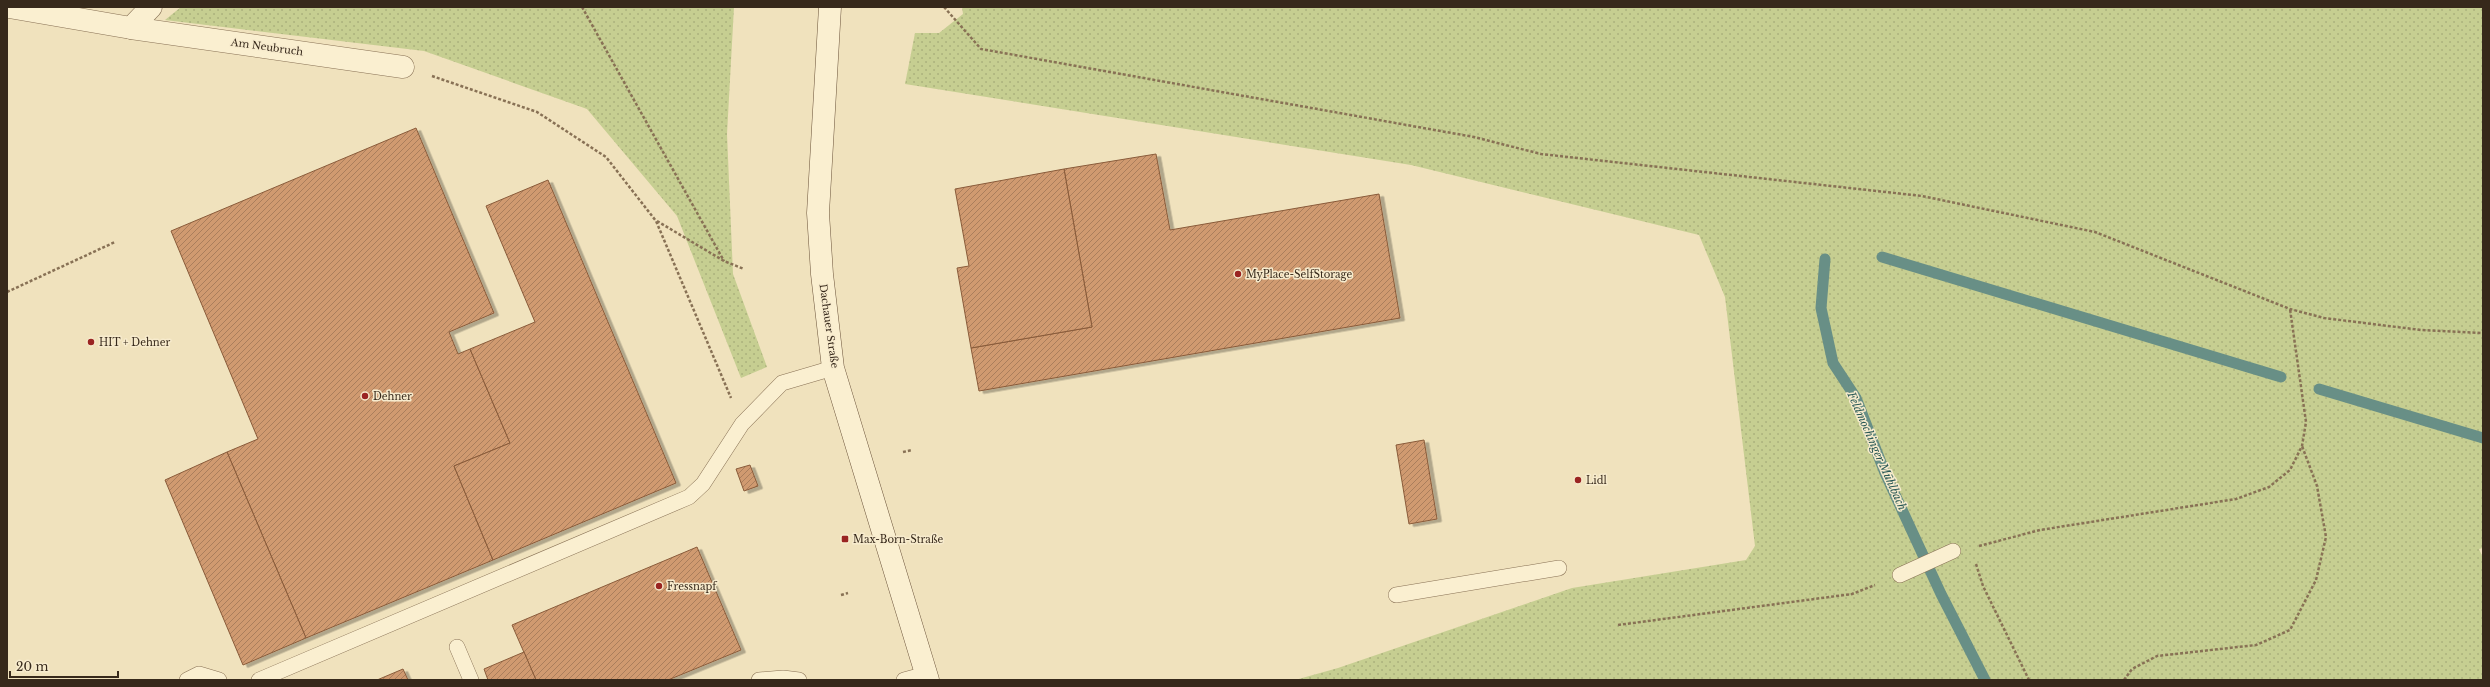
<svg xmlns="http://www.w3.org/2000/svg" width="2490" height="687" font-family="'Libre Baskerville',serif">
	<defs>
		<pattern id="grass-dots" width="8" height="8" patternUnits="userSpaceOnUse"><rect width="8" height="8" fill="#c6ce91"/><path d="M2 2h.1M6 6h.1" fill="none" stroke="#abb17c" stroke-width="1.8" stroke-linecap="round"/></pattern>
		<pattern id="building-hatch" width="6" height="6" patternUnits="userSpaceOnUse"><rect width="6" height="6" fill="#d09a70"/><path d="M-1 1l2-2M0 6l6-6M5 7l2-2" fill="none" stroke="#aa7e5b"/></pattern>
		<filter id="shadow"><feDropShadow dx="4.5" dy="2.5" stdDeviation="0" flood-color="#0004"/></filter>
	</defs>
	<rect width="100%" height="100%" fill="#f0e2bd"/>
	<g fill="url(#grass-dots)">
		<polygon points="181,7 734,7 727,134 733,274 767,367 741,378 677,216 587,109 424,51 165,20"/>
		<polygon points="962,7 2483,7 2483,548 2479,549 2483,558 2483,680 1295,680 1338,668 1572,588 1746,560 1755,546 1725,297 1699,235 1411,165 905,84 915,33 939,33 963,14"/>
	</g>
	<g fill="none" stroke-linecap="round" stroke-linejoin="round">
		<g stroke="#688f86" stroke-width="11">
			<polyline points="1882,257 2281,377"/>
			<polyline points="1825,259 1821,308 1833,363 1856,398 1885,473 1941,594 1985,680"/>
			<polyline points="2319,389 2483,438"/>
		</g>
	</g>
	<g fill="url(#building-hatch)" stroke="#895b3a" filter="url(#shadow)">
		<polygon points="416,128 494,313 449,332 458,354 470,349 510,443 454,466 493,560 306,638 227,452 258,439 171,231"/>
		<polygon points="1156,154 1170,230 1379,194 1400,318 979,391 971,348 1092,327 1064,169"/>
		<polygon points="1064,169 1092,327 971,348 957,268 969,266 955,189"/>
		<polygon points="548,180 676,483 493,560 454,466 510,443 470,349 535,322 486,206"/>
		<polygon points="1424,440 1437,519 1409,524 1396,445"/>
		<polygon points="227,452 306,638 243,665 165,480"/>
		<polygon points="750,465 758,486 744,491 736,469"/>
		<polygon points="697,547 741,650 668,680 536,680 512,625"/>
		<polygon points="524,652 536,680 488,680 484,669"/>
		<polygon points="403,669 408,680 377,680"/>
	</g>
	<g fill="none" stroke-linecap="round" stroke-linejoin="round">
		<g stroke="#887155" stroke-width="16">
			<g id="service">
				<polyline points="1900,575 1953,551"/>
				<polyline points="1396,595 1559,568"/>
				<polyline points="457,647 471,680"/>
				<polyline points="187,680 199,674 219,680"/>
				<polyline points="259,680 689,497 703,484 742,424 782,383 833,368"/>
				<polyline points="759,680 783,678 799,680"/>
				<polyline points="904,680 926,674"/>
			</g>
		</g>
		<g stroke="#887155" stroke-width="23">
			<g id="minor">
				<polyline points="9,7 131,28 403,67"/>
				<polyline points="131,28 151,7"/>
			</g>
		</g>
		<g stroke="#6a5239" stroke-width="23">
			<polyline id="secondary" points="830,7 818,213 822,274 833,368 928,680"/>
		</g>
		<g stroke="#887155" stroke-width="2.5" stroke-dasharray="3 2" stroke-linecap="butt">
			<polyline points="582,7 724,261"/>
			<polyline points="944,7 981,49 1474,137 1541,154 1922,196 2095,232 2290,309 2324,318 2421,330 2483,333"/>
			<polyline points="432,76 537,112 606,157 656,221 731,398"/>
			<polyline points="657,221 724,261 744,269"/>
			<polyline points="7,292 115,242"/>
			<polyline points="903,452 912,450"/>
			<polyline points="1979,546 2040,530 2236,499 2269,487 2290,470 2302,446 2306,422 2290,309"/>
			<polyline points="1976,564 1983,586 2029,680"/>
			<polyline points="841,595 848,593"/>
			<polyline points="1618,625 1852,594 1875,585"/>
			<polyline points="2124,680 2132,669 2157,656 2256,645 2290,630 2316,580 2326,537 2317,486 2302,446"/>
		</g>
		<use href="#service" stroke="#faefd0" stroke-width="15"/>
		<use href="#minor" stroke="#faefd0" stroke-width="22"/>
		<use href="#secondary" stroke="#faefd0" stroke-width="22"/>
	</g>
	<g fill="#9a2422" stroke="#f7ebcd" stroke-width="1.5">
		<circle cx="1238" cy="274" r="4"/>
		<circle cx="91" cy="342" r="4"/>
		<circle cx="365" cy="396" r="4"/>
		<circle cx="1578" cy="480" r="4"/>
		<rect x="841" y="535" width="8" height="8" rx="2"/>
		<circle cx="659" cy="586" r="4"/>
	</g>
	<g text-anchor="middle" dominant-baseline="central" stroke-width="3" stroke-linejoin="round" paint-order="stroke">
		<g font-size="10" fill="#37291b" stroke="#f7ebcd">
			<text transform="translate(267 47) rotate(8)">Am Neubruch</text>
			<text transform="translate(829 326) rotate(82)">Dachauer Straße</text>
		</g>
		<g font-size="10" fill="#37291b" stroke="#f7ebcd" text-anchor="start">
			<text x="1246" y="274">MyPlace-SelfStorage</text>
			<text x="99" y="342">HIT + Dehner</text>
			<text x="373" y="396">Dehner</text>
			<text x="1586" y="480">Lidl</text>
			<text x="853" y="539">Max-Born-Straße</text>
			<text x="667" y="586">Fressnapf</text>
		</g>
		<g font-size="11" font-style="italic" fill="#295855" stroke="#f7ebcd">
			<text transform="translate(1877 451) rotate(66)">Feldmochinger Mühlbach</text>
		</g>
	</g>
	<rect width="2490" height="687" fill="none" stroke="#37291b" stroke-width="16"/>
	<path d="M10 671v6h108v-6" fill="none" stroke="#37291b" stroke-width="2"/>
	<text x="16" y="671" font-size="12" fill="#37291b" stroke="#f7ebcd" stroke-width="3" paint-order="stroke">20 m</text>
</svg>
